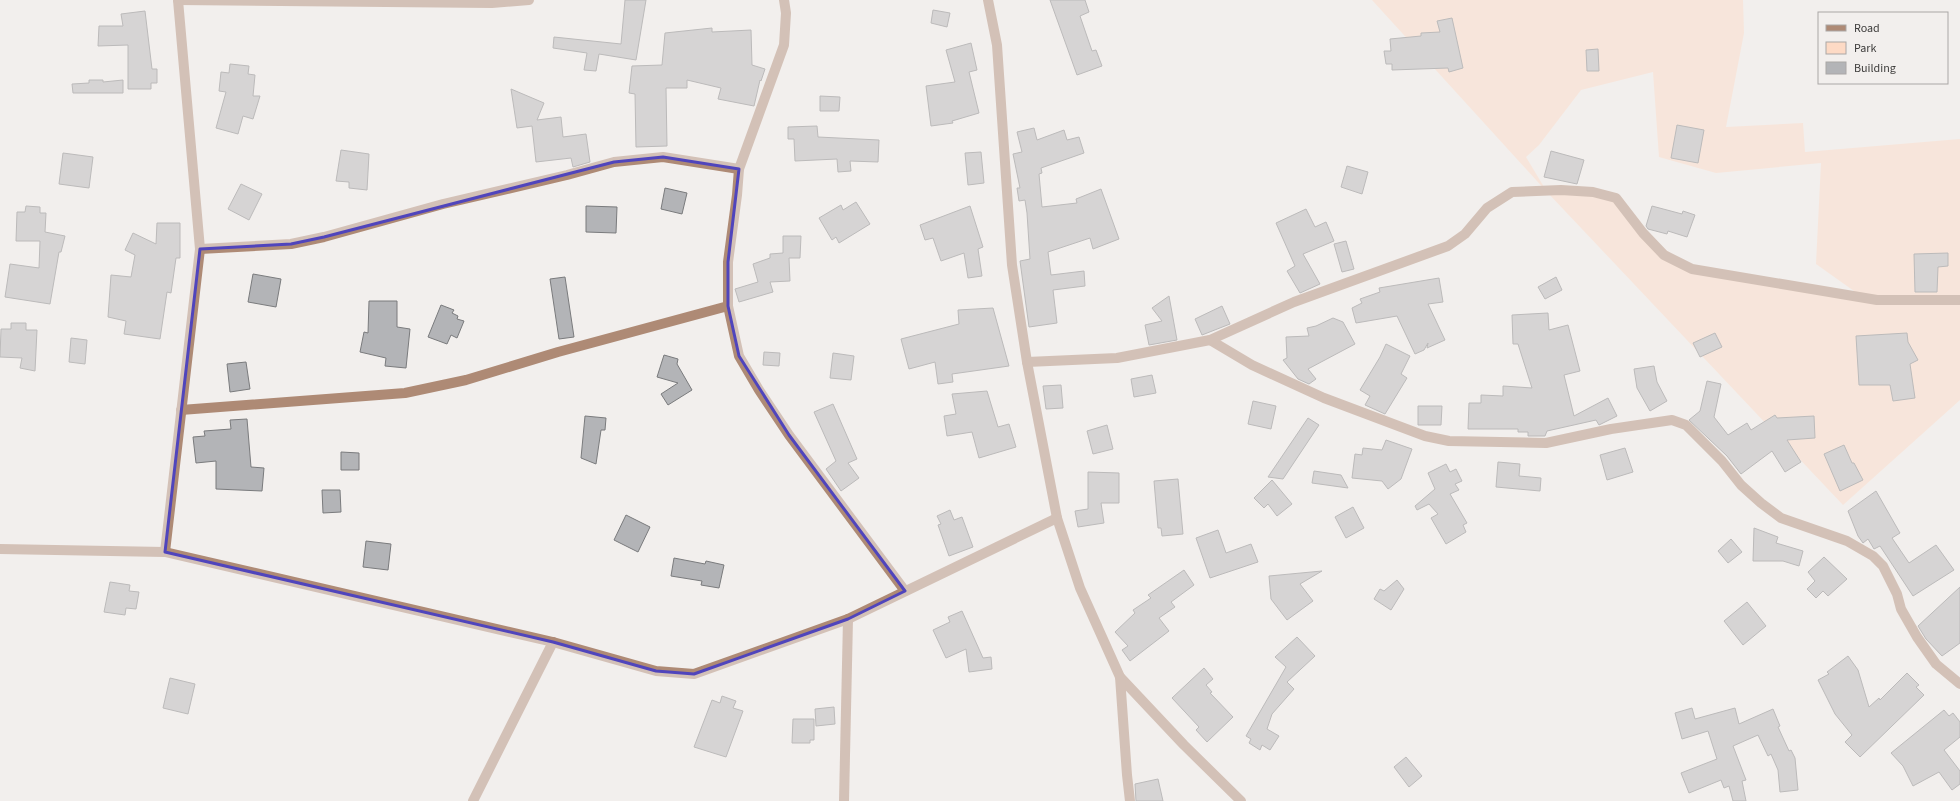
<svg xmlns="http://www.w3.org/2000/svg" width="1960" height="801" font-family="'Source Sans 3',sans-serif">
	<rect width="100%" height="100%" fill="#f2efed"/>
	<path fill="#fddac5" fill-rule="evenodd" d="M1372 0H1743L1744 33 1726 127 1803 123 1805 152 1960 139V400L1843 505 1547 192ZM1653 72 1659 157 1716 173 1821 163 1816 264 1861 296 1692 269 1643 233 1616 198 1547 192 1526 157 1539 145 1581 90Z"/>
	<g fill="#b3b4b7" stroke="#7a7b7d">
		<polygon points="625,0 646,0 636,60 599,54 596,71 584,70 587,53 553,48 554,37 621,44"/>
		<polygon points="1050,0 1085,0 1089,12 1080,16 1092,51 1096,50 1102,66 1077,75"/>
		<polygon points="933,10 950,13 947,27 931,23"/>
		<polygon points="145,11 152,69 157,69 157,83 151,83 151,89 128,89 128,45 98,46 99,26 123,26 121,14"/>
		<polygon points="1452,18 1463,68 1449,72 1448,68 1392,70 1392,64 1386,64 1384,51 1391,51 1390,39 1421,36 1421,33 1440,32 1437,21"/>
		<polygon points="712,28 712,32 751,30 752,65 765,69 761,81 760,80 754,106 718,99 721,88 687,80 687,88 666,88 667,146 636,147 635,94 629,93 632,66 662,65 665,33"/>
		<polygon points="971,43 977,70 969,72 979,113 952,121 953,123 931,126 926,86 955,82 946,50"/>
		<polygon points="1598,49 1599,71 1587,71 1586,50"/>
		<polygon points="230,64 249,66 248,74 255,75 253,96 260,96 253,119 243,116 238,134 216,128 226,92 219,91 221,72 229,73"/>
		<polygon points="89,80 103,80 103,82 123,80 123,93 73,93 72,84 89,83"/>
		<polygon points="511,89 544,103 537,120 561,117 563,137 586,134 590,162 573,167 571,158 536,162 532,126 517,128"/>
		<polygon points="820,96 840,97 839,111 820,111"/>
		<polygon points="1677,125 1704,130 1698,163 1671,158"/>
		<polygon points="817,126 818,137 879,140 878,162 850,161 851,171 838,172 837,159 795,161 794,139 788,139 788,127"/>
		<polygon points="1034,128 1037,140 1064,130 1067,140 1079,137 1084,153 1041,168 1042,173 1039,174 1042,207 1077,203 1076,199 1101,189 1119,239 1093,249 1090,238 1048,252 1051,275 1084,271 1085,286 1053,290 1057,323 1029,327 1020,261 1030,259 1027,213 1025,200 1019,201 1017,188 1020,188 1013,154 1022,152 1017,132"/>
		<polygon points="341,150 369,154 367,190 349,188 349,182 336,181"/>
		<polygon points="1551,151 1584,160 1577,184 1544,177"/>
		<polygon points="981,152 984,183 968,185 965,153"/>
		<polygon points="63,153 93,157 89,188 59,184"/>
		<polygon points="1347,166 1368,172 1362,194 1341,187"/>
		<polygon points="241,184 262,194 249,220 228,209"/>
		<polygon points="665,188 687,193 682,214 661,209"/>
		<polygon points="856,202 870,224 839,243 836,237 832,240 819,218 841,205 843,210"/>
		<polygon points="26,206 40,207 40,213 46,213 45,232 65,236 61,252 59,252 50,304 5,297 10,264 39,268 40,241 16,241 17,212 25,212"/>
		<polygon points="586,206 617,207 616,233 586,232"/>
		<polygon points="970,206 983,247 978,249 982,276 968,278 964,253 941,261 933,238 925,240 920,225"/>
		<polygon points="1652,206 1682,214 1683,211 1695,215 1687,237 1668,231 1667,234 1648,229 1646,226"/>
		<polygon points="1306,209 1315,227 1326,222 1334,241 1303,254 1320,284 1300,293 1287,271 1295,266 1276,223"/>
		<polygon points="157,223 180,223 180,258 176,258 171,293 167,292 160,339 124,334 126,321 108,317 111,275 131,277 135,255 125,250 133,233 156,244"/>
		<polygon points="783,236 801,236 800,258 789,258 790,281 770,282 773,292 739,302 735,289 758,282 753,264 770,258 770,254 783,253"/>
		<polygon points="1346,241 1354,269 1342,272 1334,244"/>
		<polygon points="1948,253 1948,266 1938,267 1937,292 1915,292 1914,254"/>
		<polygon points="253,274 281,279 276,307 248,302"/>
		<polygon points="565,277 574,337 559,339 550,279"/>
		<polygon points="1556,277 1562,290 1545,299 1538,287"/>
		<polygon points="1439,278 1443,302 1428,304 1445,340 1427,348 1428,343 1424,350 1415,354 1397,316 1356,323 1352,308 1362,303 1360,299 1380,292 1379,288"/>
		<polygon points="1169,296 1177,340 1149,345 1145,325 1162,321 1152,308"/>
		<polygon points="369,301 397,301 397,327 410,329 406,368 385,366 386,358 360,352 364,332 368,333"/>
		<polygon points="441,305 454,310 452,313 458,316 457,319 464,321 457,338 451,335 447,344 428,337"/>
		<polygon points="1222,306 1230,324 1202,335 1195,319"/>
		<polygon points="993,308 1009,366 952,374 953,382 938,384 935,362 909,369 901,339 959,324 958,310"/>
		<polygon points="1548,313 1549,330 1568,325 1580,371 1564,375 1574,416 1608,398 1617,416 1599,425 1596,420 1547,431 1545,436 1528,436 1528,432 1518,432 1518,429 1468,429 1469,403 1481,403 1481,395 1503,396 1503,386 1532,388 1518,344 1513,344 1512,315"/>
		<polygon points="1333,318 1343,322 1355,344 1308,369 1316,379 1309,384 1298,379 1283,360 1287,358 1286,337 1309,336 1307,328 1316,326"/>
		<polygon points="11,323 26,323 26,330 37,330 35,371 20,368 22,358 0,357 1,329 11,329"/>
		<polygon points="1715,333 1722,347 1700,357 1693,343"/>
		<polygon points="1907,333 1908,342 1918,360 1910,364 1915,398 1893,401 1890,385 1859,385 1856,336"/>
		<polygon points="71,338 87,340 85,364 69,362"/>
		<polygon points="1386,344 1410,356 1401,374 1407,378 1385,414 1365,405 1370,396 1360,390 1380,357"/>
		<polygon points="764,352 780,353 779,366 763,365"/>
		<polygon points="833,353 854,356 851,380 830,378"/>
		<polygon points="664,355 678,359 677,364 692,390 668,405 661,394 678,383 657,377"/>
		<polygon points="246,362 250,389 230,392 227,364"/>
		<polygon points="1654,366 1657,382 1667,401 1650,411 1637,388 1634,369"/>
		<polygon points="1152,375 1156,393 1134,397 1131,379"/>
		<polygon points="1707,381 1721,384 1714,417 1728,435 1747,423 1751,430 1775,415 1777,418 1814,416 1815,438 1787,440 1801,462 1785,472 1772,451 1741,474 1727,456 1689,420 1700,411"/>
		<polygon points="1061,385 1063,408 1046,409 1043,386"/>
		<polygon points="987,391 998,427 1009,424 1016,447 979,458 972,432 947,436 944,416 956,414 952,394"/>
		<polygon points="1253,401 1276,406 1271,429 1248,424"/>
		<polygon points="833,404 857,459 848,463 859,478 841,491 826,469 836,461 814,412"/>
		<polygon points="1418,406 1442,406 1441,425 1418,425"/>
		<polygon points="585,416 606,418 605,430 601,430 596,464 581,458"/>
		<polygon points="1308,418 1319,425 1283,479 1268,477"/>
		<polygon points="247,419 251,467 264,468 262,491 216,489 216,461 196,463 193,437 205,436 204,431 231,429 230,420"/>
		<polygon points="1107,425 1113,449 1093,454 1087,431"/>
		<polygon points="1386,440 1412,449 1401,479 1388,489 1382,481 1352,478 1355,454 1362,455 1363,448 1382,450"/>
		<polygon points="1844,445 1852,463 1854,463 1863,480 1840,491 1824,454"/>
		<polygon points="1625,448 1633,472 1607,480 1600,455"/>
		<polygon points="341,452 359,453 359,470 341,470"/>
		<polygon points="1498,462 1520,464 1519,476 1541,478 1540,491 1496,487"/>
		<polygon points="1446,464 1450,472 1456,469 1462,481 1455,484 1459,490 1450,494 1467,523 1463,525 1466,532 1446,544 1431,518 1438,514 1429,504 1417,510 1415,506 1435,489 1428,473"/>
		<polygon points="1314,471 1341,475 1348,488 1312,483"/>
		<polygon points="1088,472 1119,473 1119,503 1101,503 1104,523 1078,527 1075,511 1088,509"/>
		<polygon points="1178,479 1183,534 1162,536 1161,528 1158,528 1154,481"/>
		<polygon points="1272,480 1292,504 1277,516 1268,504 1264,508 1254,498"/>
		<polygon points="322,490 340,490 341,512 323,513"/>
		<polygon points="1876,491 1900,533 1892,538 1909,563 1936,545 1954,570 1913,596 1880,546 1874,549 1868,539 1863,543 1858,536 1848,511"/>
		<polygon points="1353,507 1364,528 1346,538 1335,517"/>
		<polygon points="950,510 954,520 962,517 973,547 949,556 938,525 941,524 937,516"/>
		<polygon points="626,515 650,527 638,552 614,540"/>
		<polygon points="1754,528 1778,537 1776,543 1803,551 1799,566 1783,561 1753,561"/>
		<polygon points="1218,530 1226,553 1251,544 1258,562 1210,578 1196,538"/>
		<polygon points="1731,539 1742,552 1728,563 1718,551"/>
		<polygon points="366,541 391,544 388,570 363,567"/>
		<polygon points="1824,557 1847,579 1828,596 1823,591 1816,598 1807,589 1815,581 1808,572"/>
		<polygon points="674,558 705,564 706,561 724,565 719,588 701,585 702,581 671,576"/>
		<polygon points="1184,570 1194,585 1171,602 1175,607 1159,618 1169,631 1130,661 1122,650 1128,646 1115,632 1135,613 1133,610 1151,598 1148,595"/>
		<polygon points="1322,571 1300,584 1313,601 1287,620 1271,599 1269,576"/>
		<polygon points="1397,580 1404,589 1391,610 1374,599 1380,589 1384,591"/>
		<polygon points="110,582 130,585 129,591 139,592 136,609 126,608 125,615 104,612"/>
		<polygon points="1960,587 1960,643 1942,656 1926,639 1918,626"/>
		<polygon points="1747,602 1766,626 1743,645 1724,621"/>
		<polygon points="962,611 983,658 991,657 992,669 969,672 966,649 946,658 933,630 950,622 948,617"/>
		<polygon points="1297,637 1315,656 1287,682 1294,689 1272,714 1267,729 1279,736 1270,750 1262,745 1260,750 1249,743 1251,739 1246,736 1286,667 1275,657"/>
		<polygon points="1848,656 1858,670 1869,707 1879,698 1880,700 1907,673 1919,685 1916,687 1924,695 1860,757 1845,742 1852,735 1835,714 1818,680 1829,674 1827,672"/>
		<polygon points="1204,668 1213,679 1206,685 1212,692 1210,693 1233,717 1207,742 1196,730 1199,727 1172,698"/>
		<polygon points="170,678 195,684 188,714 163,708"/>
		<polygon points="722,696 736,701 733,708 743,711 726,757 694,747 712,700 720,703"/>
		<polygon points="834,707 835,724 816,726 815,709"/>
		<polygon points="1692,708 1695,719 1735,708 1739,724 1773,709 1780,726 1778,727 1789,751 1791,750 1795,758 1798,790 1780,792 1778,770 1771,754 1768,756 1758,735 1733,746 1746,780 1742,781 1746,801 1733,801 1729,786 1724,788 1721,780 1689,793 1681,773 1717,759 1708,731 1682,739 1675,713"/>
		<polygon points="1944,710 1949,716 1953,713 1960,722 1960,737 1944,750 1960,771 1960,784 1952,790 1939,772 1913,786 1903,766 1891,753"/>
		<polygon points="793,719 814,719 814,740 810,740 810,743 792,743"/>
		<polygon points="1406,757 1422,776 1409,787 1394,767"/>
		<polygon points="1158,779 1163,801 1136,801 1135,784"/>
	</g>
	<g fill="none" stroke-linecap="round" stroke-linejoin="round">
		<g stroke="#ae8a75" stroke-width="10">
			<polyline points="178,0 492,3 529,0"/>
			<polyline points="784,0 786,13 784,45 739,169 737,195 728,262 728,306 739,356 759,390 789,435 905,591"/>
			<polyline points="988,0 997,45 1012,265 1027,362 1057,518 1080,588 1120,677 1184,745 1241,801"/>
			<polyline points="200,249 291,244 324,237 443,204 567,175 614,162 663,157 739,169"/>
			<polyline points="1210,340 1252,365 1324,398 1425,436 1449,441 1546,443 1611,429 1672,420 1686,425 1722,461 1741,485 1761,503 1781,518 1847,541 1873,556 1883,566 1897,594 1901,609 1917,637 1936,664 1960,684"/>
			<polyline points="1027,362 1117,358 1210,340 1294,302 1448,246 1465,234 1487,208 1512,192 1561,190 1593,192 1616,198 1643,233 1664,255 1692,269 1877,300 1960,300"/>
			<polyline points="181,410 405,393 466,380 558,352 728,306"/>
			<polyline points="0,549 165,552 553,642 656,671 694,674 848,619 1057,518"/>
			<polyline points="165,552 200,249 178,0"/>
			<polyline points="1120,677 1127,775 1130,801"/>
			<polyline points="473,801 553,642"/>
			<polyline points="844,801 848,619"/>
		</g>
	</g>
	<path d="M0 0H1960V801H0ZM663 157 739 169 728 262V306L739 356 789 435 905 591 848 619 694 674 656 671 553 642 165 552 200 249 291 244 324 237 614 162Z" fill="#f2efed" fill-opacity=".55" fill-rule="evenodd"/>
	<path fill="none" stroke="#5045bc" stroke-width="3" stroke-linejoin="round" d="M663 157 739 169 728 262V306L739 356 789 435 905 591 848 619 694 674 656 671 553 642 165 552 200 249 291 244 324 237 614 162Z"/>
	<rect x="1818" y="12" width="130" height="72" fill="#f2efed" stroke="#aaa7a6"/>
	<rect x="1826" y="25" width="20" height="6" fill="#ae8a75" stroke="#aaa7a6"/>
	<text x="1854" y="32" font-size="12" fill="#3d3c3b">Road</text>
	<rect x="1826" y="42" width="20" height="12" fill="#fddac5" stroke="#aaa7a6"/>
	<text x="1854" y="52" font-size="12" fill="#3d3c3b">Park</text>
	<rect x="1826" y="62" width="20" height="12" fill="#b3b4b7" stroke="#aaa7a6"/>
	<text x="1854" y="72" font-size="12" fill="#3d3c3b">Building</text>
</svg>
